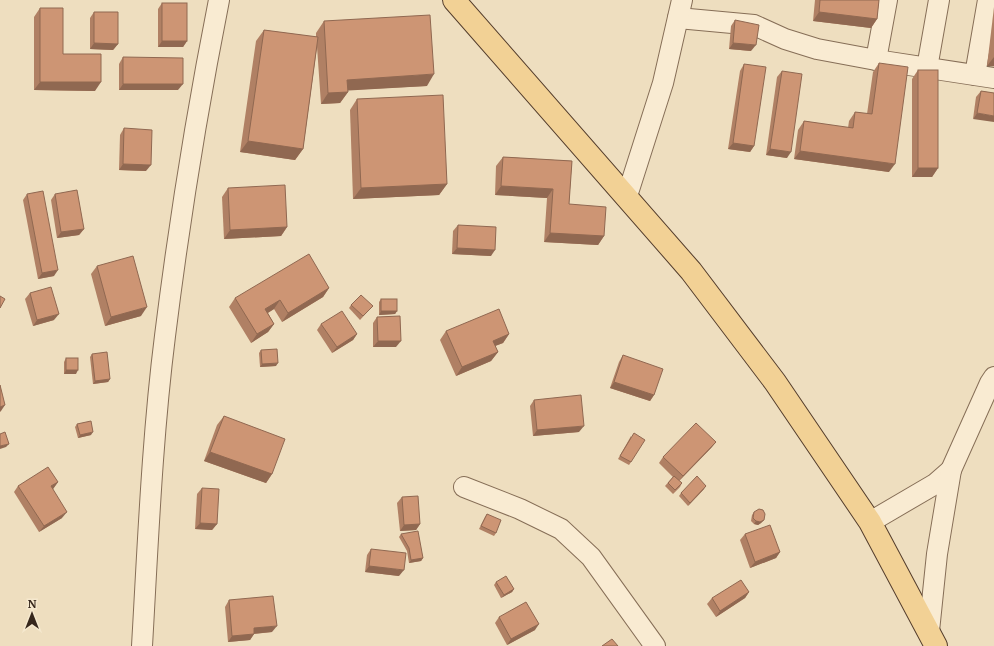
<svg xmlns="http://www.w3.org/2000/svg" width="994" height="646" font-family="Merriweather,serif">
	<rect width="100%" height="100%" fill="#eedebf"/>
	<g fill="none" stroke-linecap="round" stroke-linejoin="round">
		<g stroke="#866e57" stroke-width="22">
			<g id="minor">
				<polyline points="678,18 754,25 785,39 817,49 876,60 994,78"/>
				<polyline points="876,60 887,0"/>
				<polyline points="927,68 939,0"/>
				<polyline points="975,75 988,0"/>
				<polyline points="627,196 663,83 682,0"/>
				<polyline points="464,487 520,509 561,529 591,557 655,646"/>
				<polyline points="870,522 935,484 951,470 990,383 994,377"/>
				<polyline points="929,631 937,554 951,470"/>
				<path d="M142 646C148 543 152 439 165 336 179 223 197 111 219 0"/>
			</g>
		</g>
		<g stroke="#543d2c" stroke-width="24">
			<polyline id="major" points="454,0 691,271 775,382 870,522 936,646"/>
		</g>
		<use href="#minor" stroke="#f9ebd2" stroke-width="20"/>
		<use href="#major" stroke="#f2d195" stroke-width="22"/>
	</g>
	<g fill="#b08064">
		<polygon points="815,0 879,0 877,19 871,28 813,21"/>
		<polygon points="162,3 187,41 183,47 158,47 158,9"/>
		<polygon points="994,7 994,66 987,66"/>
		<polygon points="40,8 63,54 95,91 34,90 34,17"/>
		<polygon points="94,12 118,44 113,50 90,49 90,18"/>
		<polygon points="735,20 751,51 729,49 731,26"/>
		<polygon points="324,21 427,86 348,90 348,92 340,103 321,104 317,47 303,149 295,160 240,152 256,41 264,30 316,37 316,33"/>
		<polygon points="123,57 178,90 119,90 119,64"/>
		<polygon points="879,63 889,172 794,159 798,130 804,121 848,128 849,121 855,112 867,114 873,72"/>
		<polygon points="744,64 754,146 750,152 728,149 740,71"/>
		<polygon points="918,70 938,168 932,177 912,177 912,79"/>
		<polygon points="782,71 787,158 766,155 777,77"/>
		<polygon points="981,91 994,93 973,119 976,97"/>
		<polygon points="357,99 447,184 439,195 353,199 350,110"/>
		<polygon points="124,128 146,171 119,170 120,135"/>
		<polygon points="503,157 572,161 569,204 604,236 598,245 544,242 547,198 495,195 496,166"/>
		<polygon points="228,188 287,227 281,236 224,239 222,197"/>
		<polygon points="27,194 54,276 38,279 23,200"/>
		<polygon points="55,194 84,229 79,235 57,238 51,200"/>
		<polygon points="458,225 491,256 452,254 453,231"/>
		<polygon points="97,266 141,316 105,326 91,274"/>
		<polygon points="329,288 323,297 282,322 274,309 268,313 274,324 268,332 251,343 229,307 235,298"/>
		<polygon points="30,293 54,320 33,326 25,299"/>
		<polygon points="381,299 397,311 395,314 379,315 379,302"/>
		<polygon points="351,305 370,309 360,320 349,308"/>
		<polygon points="377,317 396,347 373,347 373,323"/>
		<polygon points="321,324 357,334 353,340 332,353 317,330"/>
		<polygon points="446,331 509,334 503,343 495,346 498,352 491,361 456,376 440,340"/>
		<polygon points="261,350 276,366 260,367 259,353"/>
		<polygon points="92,354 110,379 108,382 93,384 90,357"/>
		<polygon points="623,355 654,395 650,401 610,388 619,362"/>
		<polygon points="66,358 76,374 64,374 64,362"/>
		<polygon points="534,400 579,432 533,436 530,406"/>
		<polygon points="224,416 272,474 266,483 204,461 217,425"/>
		<polygon points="77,424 91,435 78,438 75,427"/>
		<polygon points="631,436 631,462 629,465 618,459"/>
		<polygon points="716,442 711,448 679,481 682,483 680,487 673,494 665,486 673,477 659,463 663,457"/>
		<polygon points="58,482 53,489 62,518 39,532 14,492 18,486"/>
		<polygon points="202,488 217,524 212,530 195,529 197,494"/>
		<polygon points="704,489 688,506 679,496 681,493"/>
		<polygon points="402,497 420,524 416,530 400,531 397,503"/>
		<polygon points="754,512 764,520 761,523 758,525 754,524 751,521 752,515"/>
		<polygon points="487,514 496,533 494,536 479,529 485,517"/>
		<polygon points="401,534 423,558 421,561 409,563 407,551 399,537"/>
		<polygon points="745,534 780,552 776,558 750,568 740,540"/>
		<polygon points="371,549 399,576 365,572 367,555"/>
		<polygon points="496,582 514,589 512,592 501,598 494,585"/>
		<polygon points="749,592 745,598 716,617 707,604 712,598"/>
		<polygon points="229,600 272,632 254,634 250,640 228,642 225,607"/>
		<polygon points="499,617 535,630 507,645 495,623"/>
	</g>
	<g fill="#906851">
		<polygon points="819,12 877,19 871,28 813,21"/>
		<polygon points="162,41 187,41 183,47 158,47"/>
		<polygon points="94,43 118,44 113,50 90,49"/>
		<polygon points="733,43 756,45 751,51 729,49"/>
		<polygon points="994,57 994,66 987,66"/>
		<polygon points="434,74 427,86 340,91 347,80"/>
		<polygon points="40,82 101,82 95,91 34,90"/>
		<polygon points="123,84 183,84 178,90 119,90"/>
		<polygon points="348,92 340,103 321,104 328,93"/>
		<polygon points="977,113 994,116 994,122 973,119"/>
		<polygon points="248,141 303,149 295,160 240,152"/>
		<polygon points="733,143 754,146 750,152 728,149"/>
		<polygon points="770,149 791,152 787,158 766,155"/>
		<polygon points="800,151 895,164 889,172 794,159"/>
		<polygon points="123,164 151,165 146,171 119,170"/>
		<polygon points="918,168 938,168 932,177 912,177"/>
		<polygon points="447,184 439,195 353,199 361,188"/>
		<polygon points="501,186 553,189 547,198 495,195"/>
		<polygon points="287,227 281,236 224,239 230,230"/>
		<polygon points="84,229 79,235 57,238 61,232"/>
		<polygon points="550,233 604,236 598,245 544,242"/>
		<polygon points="457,248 495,250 491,256 452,254"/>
		<polygon points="58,270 54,276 38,279 42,273"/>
		<polygon points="329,288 323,297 282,322 288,313"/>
		<polygon points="280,300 274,309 259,318 265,309"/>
		<polygon points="147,307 141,316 105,326 111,317"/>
		<polygon points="381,311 397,311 395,314 379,315"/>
		<polygon points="59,314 54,320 33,326 37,320"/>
		<polygon points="274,324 268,332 251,343 257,334"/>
		<polygon points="357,334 353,340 332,353 337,347"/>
		<polygon points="509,334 503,343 487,349 493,341"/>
		<polygon points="378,341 401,341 396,347 373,347"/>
		<polygon points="498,352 491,361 456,376 462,367"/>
		<polygon points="278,363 276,366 260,367 262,364"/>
		<polygon points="66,370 78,370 76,374 64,374"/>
		<polygon points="110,379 108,382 93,384 95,381"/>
		<polygon points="614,382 654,395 650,401 610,388"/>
		<polygon points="5,405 1,411 0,412 0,407"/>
		<polygon points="584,426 579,432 533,436 537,430"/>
		<polygon points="93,432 91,435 78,438 80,435"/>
		<polygon points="716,442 711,448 678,482 683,476"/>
		<polygon points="9,444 6,447 0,449 0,446"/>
		<polygon points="210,452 272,474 266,483 204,461"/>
		<polygon points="58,482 53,489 47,493 51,486"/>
		<polygon points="706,486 704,489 688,506 690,503"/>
		<polygon points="67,512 62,518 39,532 44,526"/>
		<polygon points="764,520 761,523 758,525 754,524 756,521"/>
		<polygon points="200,523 217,524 212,530 195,529"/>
		<polygon points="420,524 416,530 400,531 404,525"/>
		<polygon points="780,552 776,558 750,568 755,562"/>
		<polygon points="423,558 421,561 409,563 411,560"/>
		<polygon points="369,566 404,570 399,576 365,572"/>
		<polygon points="514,589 512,592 501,598 504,595"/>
		<polygon points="749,592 745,598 716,617 720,611"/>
		<polygon points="539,624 535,630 507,645 511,639"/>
		<polygon points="277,626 272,632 250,634 254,628"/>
		<polygon points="254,634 250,640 228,642 232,636"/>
	</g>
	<g fill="#cd9574" stroke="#906851">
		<polygon points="820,0 879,0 877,19 819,12"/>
		<rect x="162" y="3" width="25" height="38"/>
		<polygon points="40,8 63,8 63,54 101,54 101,82 40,82"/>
		<polygon points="94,12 118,12 118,44 94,43"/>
		<polygon points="430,15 434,74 347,80 348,92 328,93 324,21"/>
		<polygon points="735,20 759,25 756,45 733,43"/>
		<polygon points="264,30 318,37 303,149 248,141"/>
		<polygon points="123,57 183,58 183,84 123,84"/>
		<polygon points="879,63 908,67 895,164 800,151 804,121 853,128 855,112 872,114"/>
		<polygon points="744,64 766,67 754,146 733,143"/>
		<rect x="918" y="70" width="20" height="98"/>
		<polygon points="782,71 802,74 791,152 770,149"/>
		<polygon points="981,91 994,93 994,116 977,113"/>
		<polygon points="443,95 447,184 361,188 357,99"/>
		<polygon points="124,128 152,130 151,165 123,164"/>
		<polygon points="503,157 572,161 569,204 606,207 604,236 550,233 553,189 501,186"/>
		<polygon points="285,185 287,227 230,230 228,188"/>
		<polygon points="77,190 84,229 61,232 55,194"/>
		<polygon points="43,191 58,270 42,273 27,194"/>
		<polygon points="458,225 496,227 495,250 457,248"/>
		<polygon points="309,254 329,288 288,313 280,300 265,309 274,324 257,334 235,298"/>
		<polygon points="133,256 147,307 111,317 97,266"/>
		<polygon points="51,287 59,314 37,320 30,293"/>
		<polygon points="361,295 373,306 363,316 351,305"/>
		<polygon points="0,296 5,299 0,308"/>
		<rect x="381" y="299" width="16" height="12"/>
		<polygon points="499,309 509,334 493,341 498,352 462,367 446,331"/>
		<polygon points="342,311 357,334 337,347 321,324"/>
		<polygon points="400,316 401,341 378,341 377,317"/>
		<polygon points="277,349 278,363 262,364 261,350"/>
		<polygon points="107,352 110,379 95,381 92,354"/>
		<polygon points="623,355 663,369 654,395 614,382"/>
		<rect x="66" y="358" width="12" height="12"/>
		<polygon points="0,385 5,405 0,407"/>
		<polygon points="581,395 584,426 537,430 534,400"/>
		<polygon points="224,416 285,439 272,474 210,452"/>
		<polygon points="91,421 93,432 80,435 77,424"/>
		<polygon points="696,423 716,442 683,476 663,457"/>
		<polygon points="5,432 9,444 0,446 0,434"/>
		<polygon points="634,433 645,440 631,462 620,456"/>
		<polygon points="48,467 58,482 51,486 67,512 44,526 18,486"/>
		<polygon points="674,476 682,483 675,490 668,483"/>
		<polygon points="697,476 706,486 690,503 681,493"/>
		<polygon points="202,488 219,489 217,524 200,523"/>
		<polygon points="418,496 420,524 404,525 402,497"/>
		<polygon points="759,509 763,510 765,514 764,520 760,522 756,521 753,518 754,512"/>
		<polygon points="487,514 501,520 496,533 481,526"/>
		<polygon points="770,525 780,552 755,562 745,534"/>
		<polygon points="418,531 423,558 411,560 409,548 401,534"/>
		<polygon points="371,549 406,553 404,570 369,566"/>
		<polygon points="506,576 514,589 504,595 496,582"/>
		<polygon points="741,580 749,592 720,611 712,598"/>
		<polygon points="273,596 277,626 254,628 254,634 232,636 229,600"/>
		<polygon points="526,602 539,624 511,639 499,617"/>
		<polygon points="612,639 618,646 602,646"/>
	</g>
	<g transform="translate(32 614)" stroke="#f5e8ce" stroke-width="3" paint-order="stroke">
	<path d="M0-3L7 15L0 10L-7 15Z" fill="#36271c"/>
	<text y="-6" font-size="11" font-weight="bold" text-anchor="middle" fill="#36271c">N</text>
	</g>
</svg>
